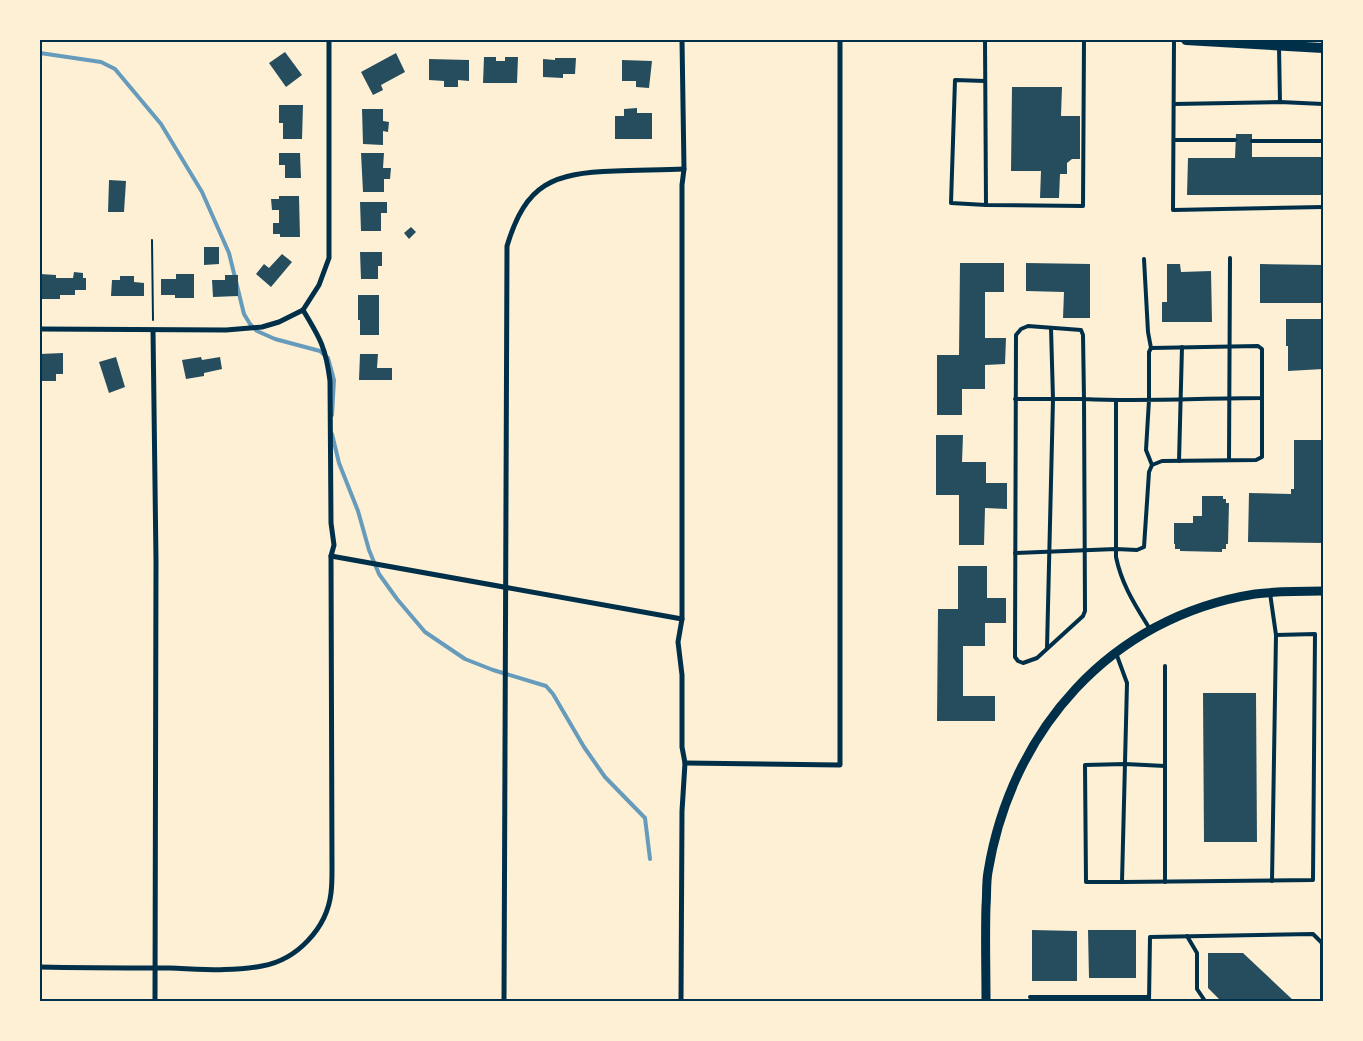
<svg xmlns="http://www.w3.org/2000/svg" width="1363" height="1041" font-family="Overpass,sans-serif">
	<rect width="100%" height="100%" fill="#fdf0d5"/>
	<g fill="none" stroke-linecap="round" stroke-linejoin="round">
		<g stroke="#669bbc" stroke-width="4">
			<polyline points="40,53 101,62 115,69 161,124 202,192 229,253 244,314 250,324 257,331 275,339 320,351 328,358 334,380 332,415"/>
			<polyline points="332,434 339,463 358,511 369,550 379,574 397,599 425,632 465,659 493,670 546,686 553,694 584,747 605,777 645,818 650,859"/>
		</g>
	</g>
	<g fill="#264d5e">
		<polygon points="285,52 302,75 286,87 269,63"/>
		<polygon points="396,53 405,72 381,85 383,90 373,95 361,72"/>
		<polygon points="484,57 496,57 496,61 505,61 505,57 518,57 517,83 483,83"/>
		<polygon points="555,58 576,58 575,74 563,74 563,78 543,77 543,59 555,60"/>
		<polygon points="429,59 469,60 469,81 458,80 458,87 444,87 444,81 429,80"/>
		<polygon points="622,60 652,61 649,88 636,87 636,81 622,81"/>
		<polygon points="1012,87 1062,87 1061,116 1080,116 1080,159 1072,159 1067,163 1067,174 1060,174 1059,198 1040,198 1041,171 1011,171"/>
		<polygon points="279,105 303,105 302,139 283,139 283,123 279,123"/>
		<polygon points="637,108 637,113 652,113 652,139 615,139 615,116 624,116 624,109"/>
		<polygon points="362,109 383,109 383,121 389,122 388,132 383,131 383,145 363,144"/>
		<polygon points="1236,134 1252,134 1252,157 1322,157 1322,195 1187,195 1188,158 1235,158"/>
		<polygon points="279,153 300,153 301,178 285,178 285,165 279,165"/>
		<polygon points="361,153 384,153 383,168 391,168 390,179 384,179 384,192 363,192"/>
		<polygon points="109,180 126,181 124,212 108,212"/>
		<polygon points="279,196 299,196 300,237 280,237 280,234 273,234 273,223 279,223 279,210 272,210 271,199 279,199"/>
		<polygon points="360,202 387,202 387,213 381,213 381,231 361,231"/>
		<polygon points="411,227 416,232 409,239 404,233"/>
		<polygon points="204,247 219,247 219,264 204,265"/>
		<polygon points="360,252 382,252 382,266 378,266 378,279 361,279"/>
		<polygon points="282,254 292,262 271,287 256,274 264,264 269,268"/>
		<polygon points="960,263 1004,263 1004,292 985,292 985,338 1006,338 1005,364 985,365 985,389 962,389 962,415 937,415 937,355 959,355"/>
		<polygon points="1026,263 1090,264 1090,318 1063,318 1064,292 1026,291"/>
		<polygon points="1167,264 1180,264 1181,272 1211,271 1212,322 1162,322 1162,302 1167,302"/>
		<polygon points="1260,264 1323,265 1323,303 1260,303"/>
		<polygon points="74,272 83,273 83,278 86,278 86,290 75,290 75,295 60,295 60,299 40,299 40,274 56,275 56,278 73,278"/>
		<polygon points="176,274 194,274 194,298 175,298 175,295 161,295 161,279 176,279"/>
		<polygon points="225,275 238,275 238,296 213,297 212,280 225,280"/>
		<polygon points="120,276 134,276 134,282 144,283 144,296 111,296 112,280 120,280"/>
		<polygon points="358,295 379,295 379,335 360,335 360,320 358,320"/>
		<polygon points="1286,319 1323,319 1323,369 1288,371 1288,346 1286,346"/>
		<polygon points="63,353 63,374 56,374 56,381 40,381 40,354"/>
		<polygon points="360,354 378,354 377,368 392,368 392,380 359,380"/>
		<polygon points="116,357 125,387 109,393 99,362"/>
		<polygon points="201,357 202,360 220,357 222,369 204,373 204,376 186,379 182,360"/>
		<polygon points="936,435 963,435 962,462 986,462 986,483 1007,483 1007,509 985,508 984,545 959,545 959,495 936,495"/>
		<polygon points="1294,440 1323,440 1323,543 1248,542 1249,493 1291,494 1291,489 1294,489"/>
		<polygon points="1202,496 1223,496 1223,499 1226,499 1226,503 1229,503 1228,544 1226,544 1226,549 1222,549 1222,552 1180,551 1180,549 1175,549 1175,544 1174,544 1174,523 1193,523 1193,516 1202,516"/>
		<polygon points="958,566 987,566 987,598 1006,598 1006,623 985,623 985,646 963,646 963,696 995,696 995,721 937,721 938,609 958,609"/>
		<polygon points="1203,693 1256,693 1257,842 1204,842"/>
		<polygon points="1032,930 1077,931 1077,981 1032,981"/>
		<polygon points="1088,930 1136,930 1136,978 1089,978"/>
		<polygon points="1208,953 1243,953 1294,1001 1221,1001 1208,988"/>
	</g>
	<g fill="none" stroke-linecap="round" stroke-linejoin="round">
		<polyline stroke="#003049" stroke-width="2" points="152,240 153,320"/>
		<g stroke="#003049" stroke-width="4">
			<polyline points="985,40 986,205 1083,206 1084,40"/>
			<polyline points="1174,40 1173,210 1323,207"/>
			<polyline points="1279,47 1280,102"/>
			<polyline points="985,81 955,80 951,203 986,205"/>
			<polyline points="1174,104 1280,102 1323,104"/>
			<polyline points="1174,140 1235,140"/>
			<polyline points="1252,141 1323,141"/>
			<polyline points="1144,259 1148,332 1151,348"/>
			<path d="M1015 399H1084L1085 611 1083 616 1037 658 1023 663 1018 661 1015 657 1016 335 1021 329 1028 326 1081 330 1083 335 1084 399C1143 402 1203 398 1262 398V349L1258 346 1151 348 1149 352V400L1146 450 1152 465"/>
			<path d="M1116 401V557C1122 586 1136 606 1151 631"/>
			<polyline points="1229,460 1230,258"/>
			<polyline points="1179,461 1182,347"/>
			<polyline points="1015,553 1116,549 1137,550 1144,547 1149,472 1152,465 1162,461 1256,460 1262,457 1262,398"/>
			<polyline points="1047,648 1053,399 1051,328"/>
			<polyline points="1116,653 1127,683 1122,882 1313,880 1315,634 1276,635 1270,593"/>
			<polyline points="1165,666 1165,882"/>
			<polyline points="1272,881 1276,635"/>
			<polyline points="1122,882 1086,882 1085,765 1125,764 1165,766"/>
			<polyline points="1187,936 1197,953 1197,989 1205,1001"/>
			<polyline points="1030,997 1149,997"/>
			<polyline points="1149,1001 1150,937 1313,934 1322,943 1322,1001"/>
		</g>
		<g stroke="#003049" stroke-width="5">
			<polyline points="40,329 226,330 262,327 279,322 303,310 319,285 329,258 329,40"/>
			<polyline points="153,330 156,560 155,1001"/>
			<polyline points="331,556 682,619"/>
			<polyline points="685,763 840,765 840,40"/>
			<path d="M40 967C83 968 127 968 170 968 200 969 232 972 262 966 297 960 327 928 331 893 332 885 332 877 332 870L331 556 334 545 331 523 330 381C326 348 320 338 303 310"/>
			<path d="M504 1001 507 246C526 183 553 173 615 171 638 170 661 170 684 169"/>
			<polyline points="681,1001 682,811 685,763 682,747 682,675 678,642 682,619 682,185 684,169 682,40"/>
		</g>
		<path stroke="#003049" stroke-width="9" d="M986 1001C986 969 985 938 986 906 987 895 986 883 988 872 1011 731 1110 617 1255 594 1278 591 1300 591 1323 591"/>
		<polyline stroke="#003049" stroke-width="10" points="1186,40 1323,48"/>
	</g>
	<rect width="1363" height="1041" fill="none" stroke="#fdf0d5" stroke-width="82"/>
	<rect x="41" y="41" width="1281" height="959" fill="none" stroke="#003049" stroke-width="2"/>
</svg>
